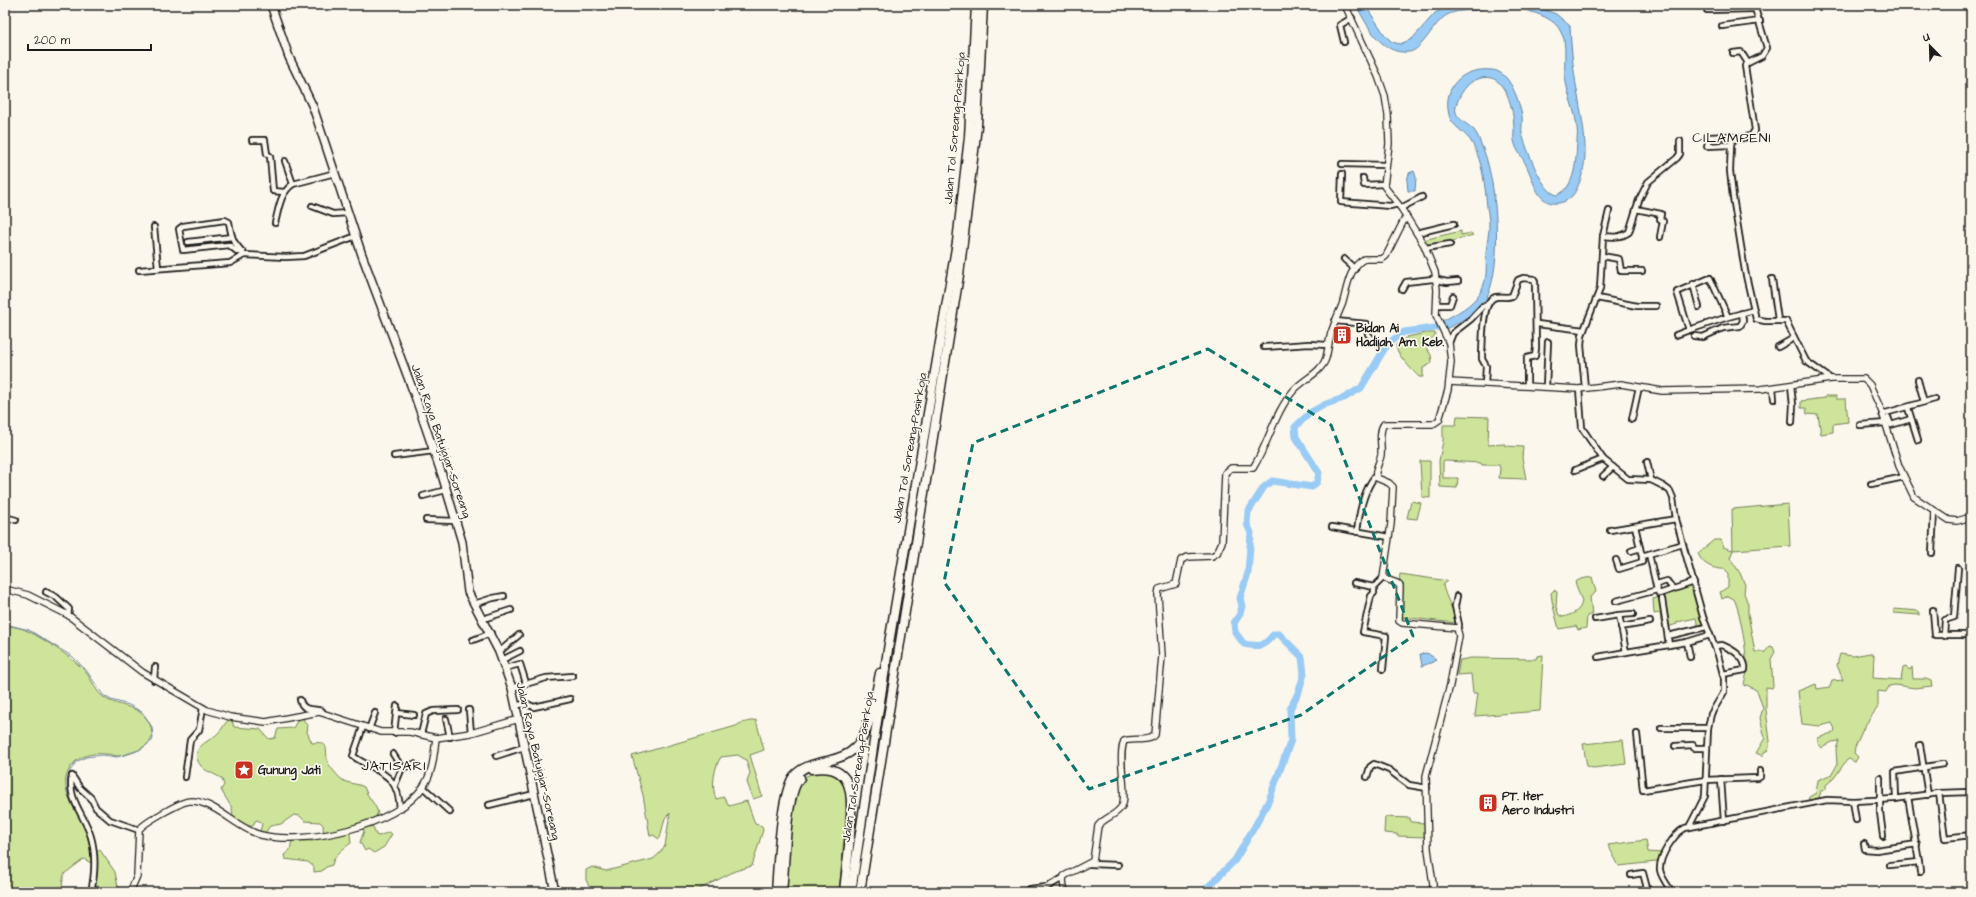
<svg xmlns="http://www.w3.org/2000/svg" width="1976" height="897" font-family="'Architects Daughter',sans-serif">
	<rect width="100%" height="100%" fill="#fbf7ec"/>
	<filter id="ink" filterUnits="userSpaceOnUse"><feTurbulence type="fractalNoise" baseFrequency=".025" numOctaves="2"/><feDisplacementMap in="SourceGraphic" scale="8" xChannelSelector="R" yChannelSelector="G"/><feConvolveMatrix kernelMatrix="1 2 1 2 8 2 1 2 1" color-interpolation-filters="sRGB"/></filter>
	<g filter="url(#ink)">
		<g fill="#cee49a" stroke="#75805b">
			<polygon points="1461,231 1461,235 1471,233 1473,235 1455,240 1454,242 1427,247 1423,240"/>
			<path d="M1426 333H1435V335L1425 346 1431 355 1432 363 1423 368V377H1419C1413 371 1395 353 1396 345L1407 337Z"/>
			<polygon points="1825,396 1836,396 1836,399 1846,399 1848,422 1833,424 1833,432 1821,434 1818,415 1807,414 1806,408 1801,408 1801,401 1825,398"/>
			<polygon points="1457,416 1489,417 1488,445 1505,444 1505,446 1523,447 1522,458 1526,479 1499,478 1500,468 1499,465 1482,465 1481,463 1445,461 1443,462 1443,478 1458,478 1457,488 1440,487 1439,461 1443,441 1443,425 1456,425"/>
			<polygon points="1420,461 1430,461 1430,498 1422,497"/>
			<polygon points="1411,501 1421,503 1417,519 1407,518"/>
			<path d="M1788 504 1790 546 1733 550 1730 558 1740 573 1745 585 1744 593 1748 604V614L1755 652H1765L1770 646 1773 647 1775 652 1771 659 1773 686 1772 688 1766 687V710L1770 741 1768 750 1763 753V756L1756 753 1765 738 1760 718 1763 708 1758 693 1756 690 1747 685 1744 686C1744 681 1746 678 1747 672 1747 655 1741 613 1734 599L1728 596 1722 599 1720 592 1728 587V575L1725 569C1714 570 1701 564 1698 553L1714 540H1721L1723 547 1733 550 1732 509Z"/>
			<path d="M1400 574 1448 581 1443 585C1445 598 1455 609 1455 623L1402 617 1403 588V584L1399 582Z"/>
			<path d="M1592 577 1596 592 1590 597 1592 614 1587 616 1586 628 1578 630 1576 626 1559 629C1556 617 1552 605 1551 593L1554 590 1557 592 1556 607 1559 615 1563 617C1573 614 1580 612 1582 601L1575 582 1581 579Z"/>
			<polygon points="1693,582 1704,626 1698,627 1696,618 1677,622 1677,624 1668,627 1668,622 1661,622 1660,613 1654,614 1653,599 1664,596 1664,591"/>
			<polygon points="1894,609 1919,611 1919,615 1894,613"/>
			<path d="M5 625C10 626 15 627 20 628 33 631 76 660 85 671 91 678 95 690 102 696 119 710 148 702 152 733 154 747 129 755 118 756 114 756 110 754 106 754 88 752 71 758 66 778 63 795 78 813 85 828 90 839 92 851 91 863L84 859 64 874 61 892H5Z"/>
			<polygon points="1870,653 1874,655 1873,678 1901,680 1903,668 1906,667 1910,670 1912,667 1913,679 1926,679 1931,681 1932,686 1915,688 1895,685 1889,686 1886,692 1878,691 1878,707 1864,727 1855,747 1854,753 1858,757 1855,762 1849,759 1846,761 1834,778 1826,785 1826,789 1821,791 1819,798 1808,801 1809,797 1816,793 1818,780 1832,774 1837,765 1836,749 1839,741 1832,742 1822,748 1818,743 1818,738 1834,732 1835,729 1832,723 1820,726 1802,724 1798,691 1816,684 1817,689 1830,687 1832,681 1843,680 1837,665 1840,654 1853,656"/>
			<polygon points="1543,655 1540,711 1475,716 1478,693 1473,693 1471,674 1457,675 1460,660 1471,658 1536,659 1537,656"/>
			<path d="M303 718 305 723 308 725 307 732 312 743C332 740 324 752 328 763 331 768 336 774 340 778 345 784 357 783 364 787 367 797 375 803 378 812L372 825 376 835 379 836 389 832 392 834 384 847 374 853 368 849 365 851 360 842 364 831 362 825 349 826 351 843C344 848 334 855 332 865L326 867 322 871 314 872V867L308 862 285 859 284 855 290 850 292 840 312 841 324 838 323 825 320 822 305 821 300 816 294 815 281 824 270 826 265 833 260 831 262 824 258 820 255 821 253 826H246L233 818 232 808 221 790 224 785 222 779C216 774 206 772 201 766 186 747 211 742 219 732 223 728 225 723 229 719L232 721 234 727 260 729 269 739 275 738 278 729 293 728 298 719Z"/>
			<path d="M756 720 764 750 750 755 762 796 753 799 747 782 750 773 746 760 738 755 721 757C714 767 711 787 716 799L724 797 729 806 747 801 755 824 762 826 763 830 752 866 735 871 694 892H592L586 880V870L592 867 606 871 653 859 659 854 665 846 670 813 665 818 660 838 659 839 653 835 650 836 643 795 632 756 736 726 741 723Z"/>
			<polygon points="1623,740 1626,764 1593,768 1587,766 1583,744"/>
			<path d="M816 772C836 771 841 778 848 796L839 892H786L794 795 804 777Z"/>
			<polygon points="1385,817 1410,818 1411,822 1425,823 1425,837 1397,836 1397,834 1384,833"/>
			<polygon points="1646,840 1648,852 1662,853 1656,862 1619,866 1608,845"/>
			<polygon points="95,850 100,850 115,872 119,892 92,892"/>
		</g>
		<g fill="#99cbf5" stroke="#67859e">
			<path d="M1356 5H1365L1385 35 1392 42 1400 44 1412 39 1435 13 1451 5H1532L1556 14 1570 26C1571 51 1574 76 1579 101 1584 130 1591 162 1576 190 1573 197 1566 202 1559 203 1537 206 1534 181 1527 167 1524 159 1517 152 1515 144 1513 140 1514 135 1514 131 1514 115 1511 98 1501 85 1496 77 1486 76 1478 79 1467 82 1459 95 1456 106 1453 118 1467 123 1474 130 1477 134 1479 138 1480 142 1497 175 1504 265 1486 299 1477 314 1459 322 1444 330L1441 322C1455 314 1473 306 1481 291 1488 278 1486 266 1486 252 1487 243 1489 234 1489 225 1489 219 1488 213 1487 207 1485 186 1483 162 1472 143 1467 133 1451 126 1449 115 1442 86 1463 67 1492 70 1510 71 1519 101 1522 116 1523 122 1521 128 1522 134 1527 149 1541 191 1557 195 1576 188 1576 158 1577 141 1580 119 1567 97 1565 76 1564 64 1566 51 1564 39 1562 35 1560 29 1557 26 1546 12 1508 5 1491 7 1486 7 1481 9 1476 10 1466 11 1456 10 1447 15 1434 22 1422 51 1409 52 1381 55 1367 25 1356 5Z"/>
			<polygon points="1414,171 1416,177 1415,191 1408,191 1407,181 1409,173"/>
			<polygon points="1427,653 1436,659 1433,662 1422,666 1420,654"/>
		</g>
		<g fill="none" stroke-linecap="round" stroke-linejoin="round">
			<polyline stroke="#67859e" stroke-width="1" points="5,624 29,630 73,657 86,670 103,695 111,700 129,705 142,712 152,727 153,738 152,741 139,750 117,757 102,755 86,757 76,762 70,771 67,781 68,793 73,804"/>
			<path stroke="#99cbf5" stroke-width="7" d="M1203 892 1235 860 1255 826 1269 800 1291 740 1290 709 1299 691 1304 674 1302 657 1279 634H1274C1263 647 1261 647 1244 644L1235 632 1234 623 1240 614 1242 606 1240 598 1248 573 1251 533 1247 524 1248 512 1264 487 1272 481 1312 487 1317 482 1319 473 1296 437 1295 427 1311 412 1326 404 1344 398 1361 388 1385 348 1394 339 1404 332 1435 328 1447 323"/>
			<g stroke="#1c1c1c" stroke-width="8">
				<g id="minor">
					<polyline points="1754,5 1767,48 1762,56 1748,63 1745,66 1755,130 1751,136 1732,140 1731,145 1730,171 1733,197 1745,271 1756,319 1765,321 1786,321 1806,361 1831,379"/>
					<polyline points="1707,10 1755,9"/>
					<polyline points="1722,26 1760,21"/>
					<polyline points="1344,42 1340,25 1352,18"/>
					<polyline points="1733,53 1741,52 1748,63"/>
					<polyline points="252,140 265,140 267,154 270,156 273,191 284,192"/>
					<polyline points="1731,145 1707,146 1710,137 1730,136 1737,139"/>
					<polyline points="285,161 293,184"/>
					<polyline points="1342,164 1386,165"/>
					<polyline points="1342,174 1341,202 1390,206 1398,204"/>
					<polyline points="1363,178 1364,185 1384,184"/>
					<polyline points="312,206 333,214 348,213"/>
					<polyline points="1401,208 1422,197"/>
					<polyline points="1636,209 1661,214 1660,219 1663,221 1660,237"/>
					<path d="M275 223C279 208 280 193 293 184L335 173"/>
					<polyline points="154,227 158,268"/>
					<polyline points="1417,233 1454,224"/>
					<polyline points="1603,236 1609,211"/>
					<polyline points="188,242 232,237"/>
					<polyline points="1426,248 1450,244"/>
					<path d="M243 252H238L229 245 183 250 179 229 183 226 225 220 229 222C230 228 231 234 233 239 235 245 241 249 244 255L286 257 304 256 356 236"/>
					<polyline points="1602,256 1619,259 1621,271 1642,271"/>
					<polyline points="1344,259 1355,269"/>
					<polyline points="139,270 230,263 244,255"/>
					<polyline points="1772,279 1778,320"/>
					<polyline points="1693,284 1699,307"/>
					<polyline points="1402,289 1406,282 1433,279 1447,282 1458,281"/>
					<polyline points="1597,298 1637,306 1656,306"/>
					<polyline points="1437,305 1450,305 1453,296"/>
					<polyline points="1728,317 1710,278 1677,292 1689,330 1728,317 1754,310"/>
					<polyline points="1335,321 1367,324 1368,334 1373,340"/>
					<polyline points="1537,324 1584,330"/>
					<polyline points="1676,335 1689,330"/>
					<polyline points="1694,336 1703,337 1723,328 1740,326 1743,321 1742,313"/>
					<polyline points="1449,343 1453,333 1471,319 1483,306 1488,304"/>
					<polyline points="1264,347 1309,344 1328,345"/>
					<polyline points="1778,347 1794,338"/>
					<polyline points="1918,380 1924,402"/>
					<path d="M1485 384 1486 366 1482 359V353C1483 341 1481 300 1496 297 1501 296 1507 298 1512 296L1518 280 1523 278 1534 279 1535 282 1536 348 1535 356 1527 358V385"/>
					<polyline points="1791,385 1793,405 1792,422"/>
					<polyline points="1546,386 1548,342"/>
					<path d="M1585 388 1581 345 1582 335 1600 289 1603 236C1612 237 1621 238 1629 232L1639 200 1648 182 1677 158 1680 154V141"/>
					<polyline points="1773,388 1774,399"/>
					<polyline points="1579,389 1582,428 1603,459 1628,479 1651,480 1663,486 1670,491 1673,498 1676,519 1703,617 1718,655 1724,678 1724,692 1711,714 1708,728 1705,796 1689,827"/>
					<polyline points="1908,408 1918,440"/>
					<polyline points="1882,414 1935,399"/>
					<polyline points="1888,417 1891,425 1911,419"/>
					<polyline points="1632,419 1639,387"/>
					<polyline points="1860,425 1886,423"/>
					<polyline points="394,456 434,451"/>
					<polyline points="1647,462 1651,480"/>
					<polyline points="1575,470 1603,459"/>
					<polyline points="1603,476 1613,467"/>
					<polyline points="1871,484 1904,477"/>
					<polyline points="423,496 446,490"/>
					<polyline points="5,517 16,520"/>
					<polyline points="426,520 456,521"/>
					<polyline points="1635,526 1640,548"/>
					<polyline points="1332,527 1389,537"/>
					<polyline points="5,529 8,519"/>
					<polyline points="1610,530 1676,519"/>
					<path d="M1357 532C1359 514 1364 489 1376 475"/>
					<polyline points="1631,551 1640,548 1642,556 1683,544"/>
					<polyline points="1932,553 1934,511"/>
					<polyline points="1616,560 1619,569 1642,562 1642,556"/>
					<polyline points="1354,583 1374,587"/>
					<polyline points="1657,584 1667,581 1673,589"/>
					<polyline points="1657,590 1659,594 1694,582"/>
					<polyline points="46,592 56,597 69,609 68,615"/>
					<polyline points="1457,596 1455,606 1459,625 1457,628"/>
					<polyline points="1662,599 1669,645"/>
					<polyline points="1616,601 1657,590 1649,554"/>
					<polyline points="474,604 493,598 504,596"/>
					<polyline points="1933,610 1935,635 1971,635"/>
					<polyline points="1619,615 1633,614"/>
					<polyline points="483,619 511,610"/>
					<polyline points="1595,619 1619,615 1626,652 1687,642 1710,635"/>
					<polyline points="1621,627 1650,622"/>
					<polyline points="1668,636 1706,627"/>
					<polyline points="1944,636 1945,620 1954,617 1958,568"/>
					<polyline points="473,640 491,633"/>
					<polyline points="1687,642 1690,657"/>
					<path d="M1715 646 1722 645C1732 649 1747 658 1745 670L1723 674"/>
					<polyline points="499,652 519,635"/>
					<polyline points="1598,657 1626,652"/>
					<polyline points="502,660 520,651"/>
					<polyline points="505,668 520,664 526,683"/>
					<polyline points="1383,669 1386,636 1363,632 1371,596 1374,593 1374,587 1383,578"/>
					<polyline points="154,680 155,667"/>
					<polyline points="512,688 546,678 573,676"/>
					<path d="M300 700C303 712 313 708 322 711"/>
					<polyline points="517,705 527,704 534,707 570,699"/>
					<polyline points="469,710 471,733"/>
					<polyline points="397,713 414,715"/>
					<polyline points="446,719 450,737"/>
					<path d="M363 727 353 756C378 774 398 771 400 809"/>
					<polyline points="1661,728 1708,728"/>
					<polyline points="369,729 375,713"/>
					<polyline points="394,733 397,706"/>
					<polyline points="421,734 426,714 433,711 458,710"/>
					<polyline points="1637,734 1643,790 1705,780 1758,778 1760,777 1760,771"/>
					<polyline points="1920,745 1928,795"/>
					<polyline points="1675,746 1693,745 1694,748 1706,748"/>
					<polyline points="393,754 402,768 395,785"/>
					<polyline points="496,756 524,747"/>
					<polyline points="402,768 414,764"/>
					<path d="M72 776C67 800 85 815 91 837 96 855 95 874 91 892"/>
					<polyline points="72,776 80,788 91,798 96,808 110,820 139,830"/>
					<polyline points="185,777 190,740 199,730 203,708"/>
					<polyline points="1367,777 1370,767 1374,764 1389,770 1409,785 1427,788"/>
					<polyline points="1880,778 1880,812 1883,836"/>
					<polyline points="1721,779 1724,821"/>
					<polyline points="423,787 450,812"/>
					<polyline points="1939,793 1945,838 1971,835"/>
					<polyline points="1896,799 1895,772 1943,764"/>
					<polyline points="1853,801 1856,820"/>
					<polyline points="489,805 534,794"/>
					<polyline points="1864,844 1865,849 1876,850 1917,844"/>
					<polyline points="1919,862 1920,872"/>
					<polyline points="1090,864 1118,865"/>
					<polyline points="1890,865 1919,862 1908,797"/>
					<polyline points="1631,875 1643,873 1648,892"/>
					<polyline points="1029,889 1047,887 1063,878"/>
					<path d="M1672 892C1668 886 1661 877 1660 870 1659 856 1674 834 1685 828L1827 800 1853 801 1894 799 1939 793 1971 792"/>
				</g>
			</g>
			<g stroke="#1c1c1c" stroke-width="8">
				<g id="tertiary">
					<path d="M1345 5 1378 76 1385 96 1388 115 1389 144 1384 186 1401 208 1424 245 1435 272 1437 290 1436 315 1449 343 1451 362 1448 390 1439 420 1433 424H1384C1378 432 1382 445 1381 455 1380 462 1373 472 1377 478L1389 483 1393 487 1391 524 1383 578 1397 583 1400 586 1399 621 1402 623 1457 628 1459 636 1450 685 1426 776 1428 849 1433 884 1432 892"/>
					<polyline points="1449,382 1579,389 1621,384 1662,391 1761,389 1831,379 1864,379 1870,385 1882,412 1899,466 1914,497 1949,520 1957,521 1971,517"/>
					<polyline points="5,589 28,595 68,615 142,672 207,710 230,717 266,722 319,712 381,732 410,732 436,738 471,733 519,719"/>
					<path d="M130 892 137 876 139 830C143 823 182 801 190 801 214 800 237 829 261 835 304 846 397 826 423 787 433 773 434 755 436 738"/>
					<path d="M1065 892 1063 881 1064 876 1093 861 1098 826C1105 817 1116 816 1122 806 1128 793 1117 759 1124 741 1133 738 1149 742 1155 735L1162 656 1158 595 1159 589 1176 584 1181 560 1188 557 1212 556 1217 553 1222 542 1225 473 1231 468H1253C1269 443 1274 413 1294 390 1304 379 1322 372 1326 358 1328 350 1329 341 1331 333 1334 324 1338 314 1342 305 1347 290 1348 268 1364 259H1382L1386 256 1406 216"/>
				</g>
			</g>
			<g stroke="#1c1c1c" stroke-width="10">
				<polyline id="trunk" points="271,5 289,57 313,107 362,255 415,396 442,475 462,542 468,592 499,652 512,688 555,892"/>
			</g>
			<g stroke="#1c1c1c" stroke-width="11">
				<g id="motorway">
					<path d="M812 769C826 767 840 768 847 782 857 801 846 868 844 892"/>
					<path d="M776 892C778 867 780 794 794 776 803 766 815 764 827 761 836 759 847 756 854 749 870 735 876 693 880 673"/>
					<path d="M782 892C785 867 785 794 800 778"/>
					<polyline points="851,892 889,643 957,242 969,137 976,5"/>
					<polyline points="860,892 959,275 977,126 983,5"/>
				</g>
			</g>
			<use href="#minor" stroke="#fbf7ec" stroke-width="4.5"/>
			<use href="#tertiary" stroke="#fbf7ec" stroke-width="5.5"/>
			<use href="#trunk" stroke="#fbf7ec" stroke-width="7"/>
			<use href="#motorway" stroke="#fbf7ec" stroke-width="8"/>
		</g>
	</g>
	<path fill="none" stroke="#0f766e" stroke-width="3" stroke-dasharray="8 5" stroke-linejoin="round" d="M1208 349 1331 425 1413 636 1301 715 1089 789 944 582 973 443Z"/>
	<defs>
		<g id="building-square" transform="scale(1)"><rect x="-9" y="-9" width="18" height="18" rx="4" fill="#c8321e" stroke="#fbf7ec"/><path d="M-4-6H4V6H1V3H-1V6H-4ZM-2.5-4.3h1.7v1.8h-1.7ZM.8-4.3h1.7v1.8H.8ZM-2.5-1h1.7V.8h-1.7ZM.8-1h1.7V.8H.8Z" fill="#fff"/></g>
		<g id="sight-square" transform="scale(1)"><rect x="-9" y="-9" width="18" height="18" rx="4" fill="#c8321e" stroke="#fbf7ec"/><path d="M0-6L1.8-2.2L6-1.7L2.9 1.2L3.7 5.4L0 3.3L-3.7 5.4L-2.9 1.2L-6-1.7L-1.8-2.2Z" fill="#fff"/></g>
	</defs>
	<g fill-rule="evenodd">
		<use href="#building-square" x="1342" y="335"/>
		<use href="#sight-square" x="244" y="770"/>
		<use href="#building-square" x="1488" y="803"/>
	</g>
	<g text-anchor="middle" dominant-baseline="central" stroke-width="3.5" stroke-linejoin="round" paint-order="stroke">
		<g font-size="12" fill="#1c1c1c" stroke="#fbf7ec">
			<text transform="translate(955 128) rotate(-85)">Jalan Tol Soreang–Pasirkoja</text>
			<text transform="translate(441 441) rotate(71)">Jalan Raya Batujajar-Soreang</text>
			<text transform="translate(910 448) rotate(-80)">Jalan Tol Soreang–Pasirkoja</text>
			<text transform="translate(538 761) rotate(77)">Jalan Raya Batujajar-Soreang</text>
			<text transform="translate(858 767) rotate(-81)">Jalan Tol Soreang–Pasirkoja</text>
		</g>
		<g font-size="12" font-weight="bold" fill="#1c1c1c" stroke="#fbf7ec" text-anchor="start">
			<text x="1356" y="328">Bidan Ai<tspan x="1356" dy="14">Hadijah, Am. Keb.</tspan></text>
			<text x="258" y="770">Gunung Jati</text>
			<text x="1502" y="796">PT. Iter<tspan x="1502" dy="14">Aero Industri</tspan></text>
		</g>
		<g font-size="14" letter-spacing="1" fill="#1c1c1c" stroke="#fbf7ec">
			<text x="1732" y="138">CILAMPENI</text>
			<text x="394" y="766">JATISARI</text>
		</g>
	</g>
	<rect width="1976" height="897" fill="none" stroke="#fbf7ec" stroke-width="20"/>
	<rect x="10" y="10" width="1956" height="877" fill="none" stroke="#1c1c1c" stroke-width="1.5" filter="url(#ink)"/>
	<g transform="translate(1930 46) rotate(337)" stroke="#fbf7ec" stroke-width="3" paint-order="stroke">
	<path d="M0-3L7 15L0 10L-7 15Z" fill="#1c1c1c"/>
	<text y="-6" font-size="11" font-weight="bold" text-anchor="middle" fill="#1c1c1c">U</text>
	</g>
	<path d="M28 44v6h123v-6" fill="none" stroke="#1c1c1c" stroke-width="2"/>
	<text x="34" y="44" font-size="12" fill="#1c1c1c" stroke="#fbf7ec" stroke-width="3" paint-order="stroke">200 m</text>
</svg>
